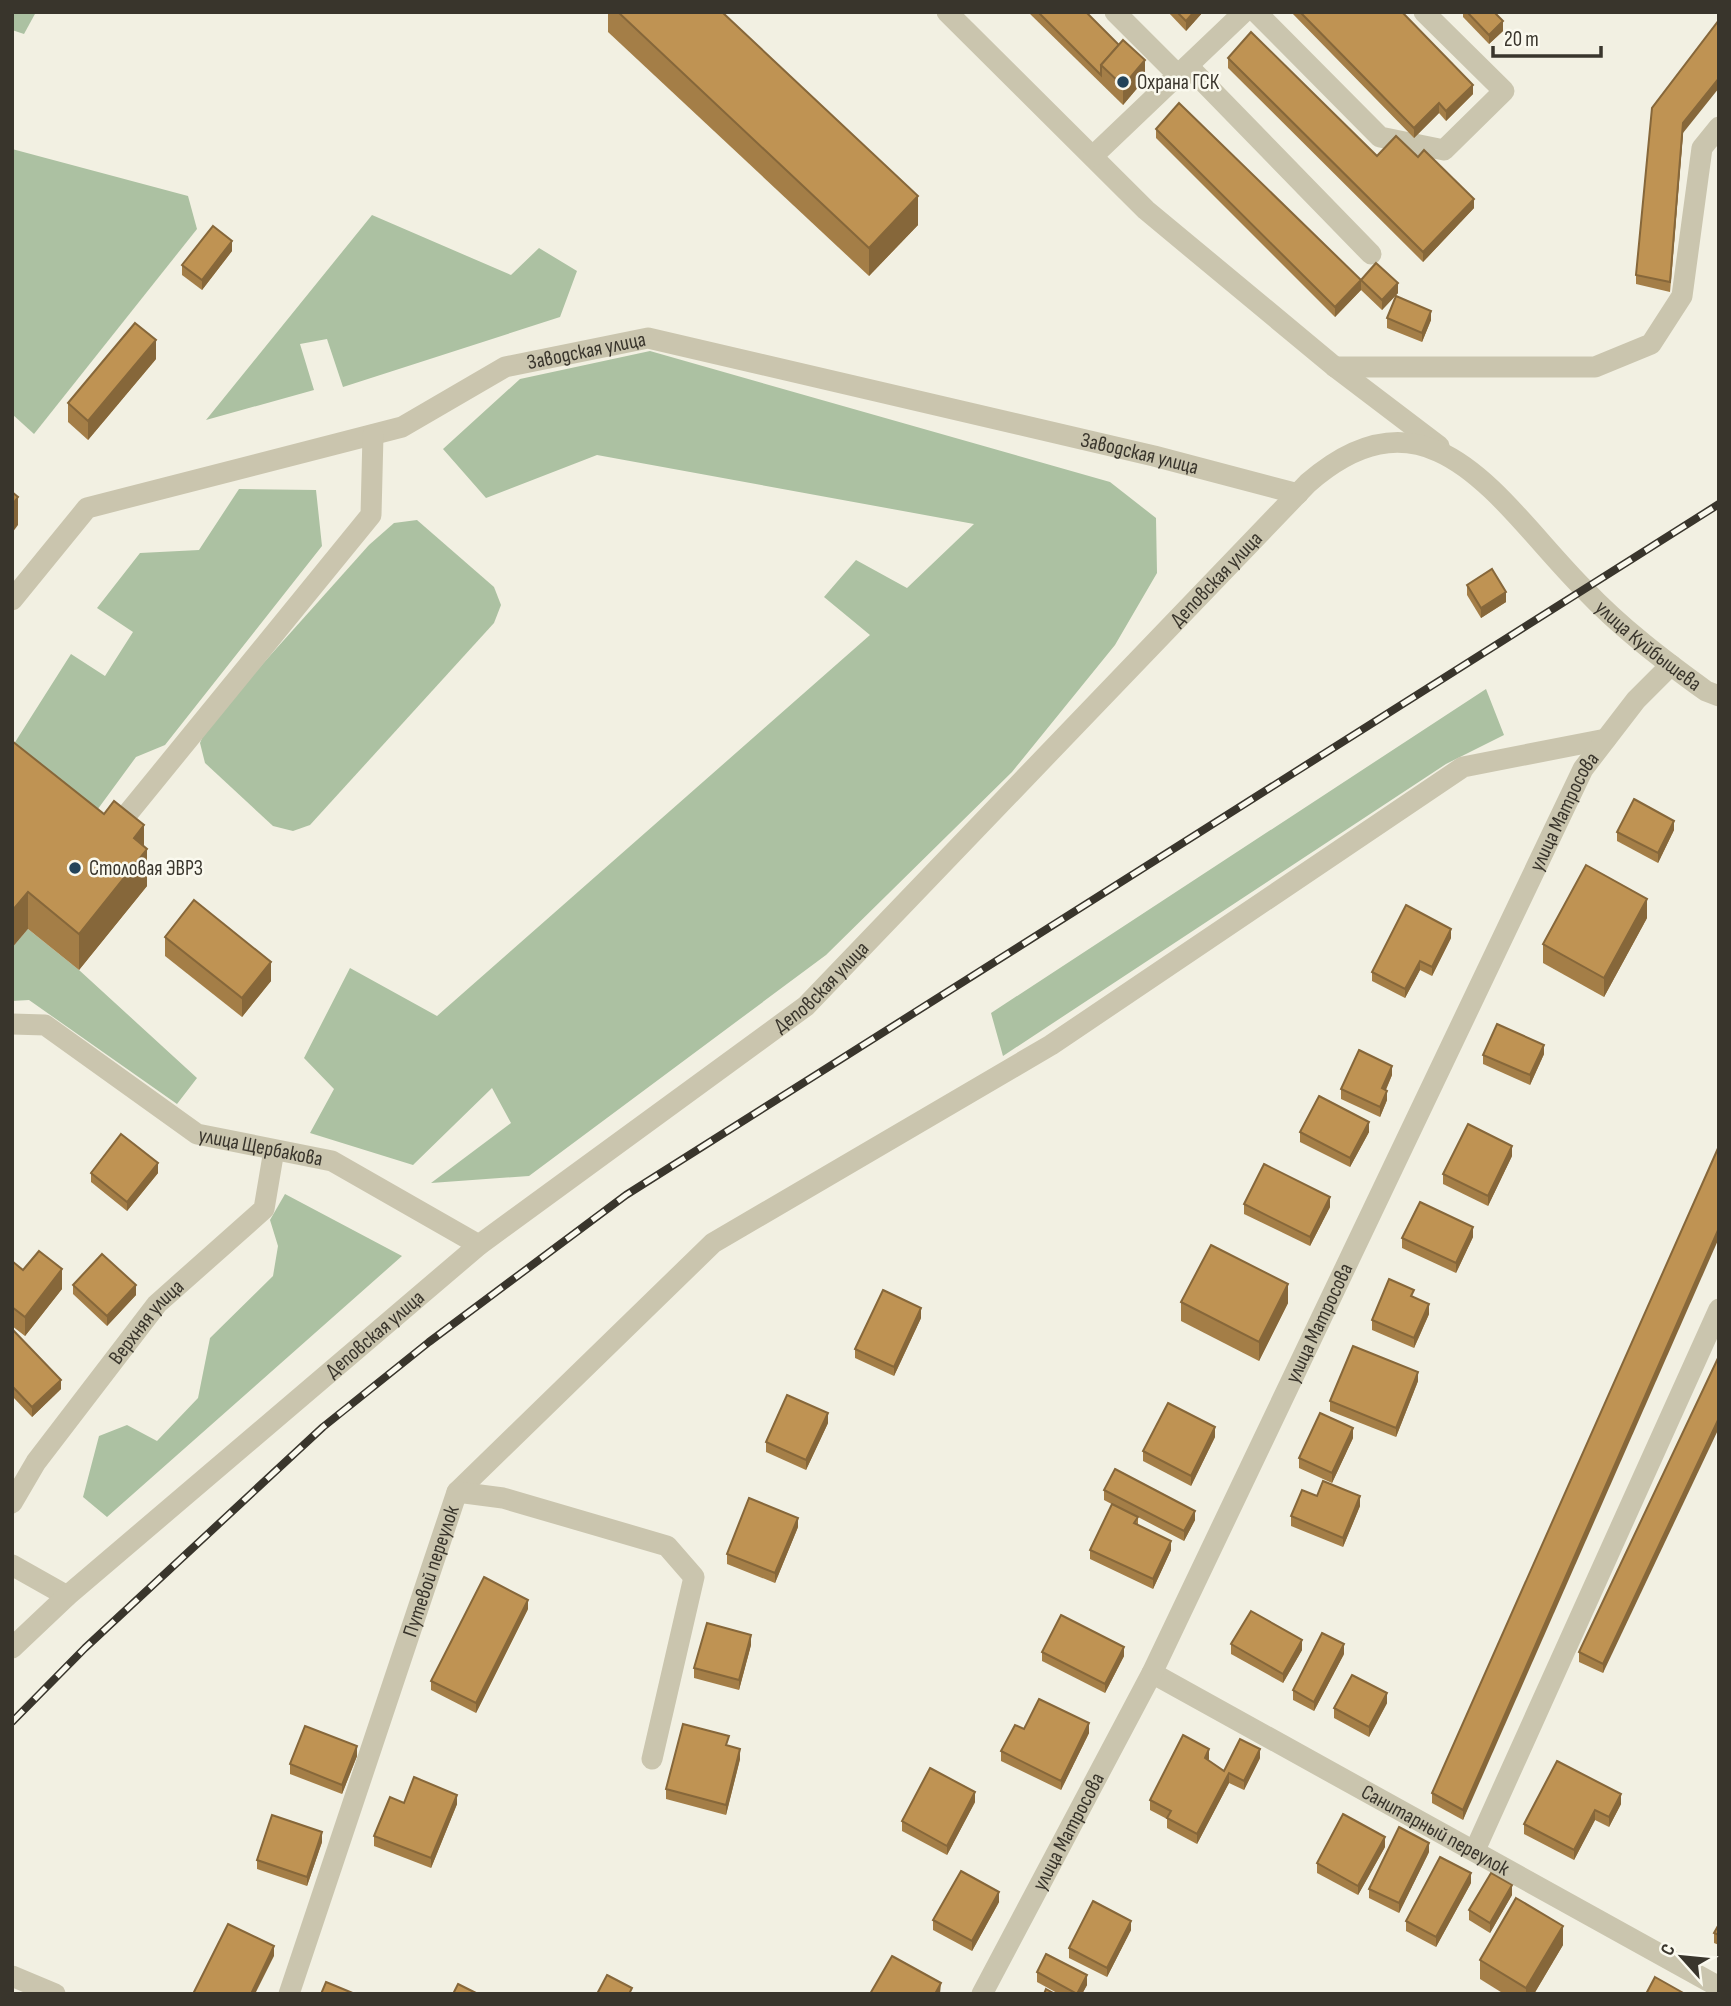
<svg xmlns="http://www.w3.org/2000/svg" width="1731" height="2006" font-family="'Sofia Sans Condensed',sans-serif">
	<rect width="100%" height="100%" fill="#f2f0e2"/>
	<g fill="#acc1a2">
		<polygon points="12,12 36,12 24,34 12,30"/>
		<polygon points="12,149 188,196 197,229 34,434 12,414"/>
		<polygon points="372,215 511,275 539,248 577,271 560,317 343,387 327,339 300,344 314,390 206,420"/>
		<polygon points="650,351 1110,482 1156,518 1157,573 1115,645 1012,772 826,955 529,1176 431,1183 511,1123 492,1088 413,1165 310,1133 334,1089 304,1058 350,968 437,1016 870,635 824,597 856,560 907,588 974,524 597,455 486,498 443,449 520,379"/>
		<polygon points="239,489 316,490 322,546 165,745 136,757 81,832 12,747 71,654 105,676 133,632 97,608 140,553 199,550"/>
		<polygon points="417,520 494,587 501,605 494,623 310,825 293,831 273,826 205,763 200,743 207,726 369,545 394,523"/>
		<polygon points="1486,689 1504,735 1446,764 1003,1056 991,1013"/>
		<polygon points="28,929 79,970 197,1078 177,1104 29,1000 12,1001 12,948"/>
		<polygon points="285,1194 402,1256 107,1517 83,1497 99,1436 127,1425 157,1441 198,1398 210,1338 273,1276 278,1246 270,1220"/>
	</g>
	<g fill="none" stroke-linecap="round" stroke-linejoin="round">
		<g stroke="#cac5ae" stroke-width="21">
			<polyline points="947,12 1146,210 1335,367 1439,446"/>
			<polyline points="1115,12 1178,75"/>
			<polyline points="1256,12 1380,137 1444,150 1504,91 1424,12"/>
			<polyline points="1188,66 1371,254"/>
			<polyline points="1093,156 1244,12"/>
			<polyline points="1335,367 1595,367 1651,344 1682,296 1702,148 1719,127"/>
			<path id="s1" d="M12 600 87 508 402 427 505 367 648 338 1154 456 1298 494"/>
			<polyline points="120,823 371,515 373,435"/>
			<path id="s2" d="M12 1024 45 1025 197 1134 332 1161 479 1245"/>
			<polyline points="457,1492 713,1243 1051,1045 1463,767 1606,739"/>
			<path id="s3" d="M12 1503 36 1462 157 1304 264 1209 274 1150"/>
			<polyline points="12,1565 67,1596"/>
			<path id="s4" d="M12 1648 67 1596 479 1245 806 1006 1308 483C1432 375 1502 507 1584 589 1621 628 1663 660 1706 691L1719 696"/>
			<path id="s5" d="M1152 1673 1719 1987"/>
			<polyline points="1475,1850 1719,1309"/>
			<polyline points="12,1976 55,1994"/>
			<path id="s6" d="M289 1994 457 1492 503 1498 667 1546 694 1577 652 1759"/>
			<path id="s7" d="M982 1994 1152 1673 1583 769 1636 700 1671 665"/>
		</g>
		<g stroke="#39352c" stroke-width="8">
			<polyline id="rail" points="12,1722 85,1648 323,1427 429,1342 626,1195 1719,504"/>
		</g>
		<use href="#rail" stroke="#faf9ee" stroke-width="5" stroke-dasharray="16" stroke-linecap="butt"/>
	</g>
	<g fill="#a47e47">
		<polygon points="608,12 722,12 918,225 869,276 608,32"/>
		<polygon points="1028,12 1086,12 1145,79 1123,105"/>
		<polygon points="1168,12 1203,12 1186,31"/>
		<polygon points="1291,12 1402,12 1473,94 1446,121 1439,113 1414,138"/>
		<polygon points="1463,12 1494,12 1503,31 1489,44 1463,17"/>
		<polygon points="1228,58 1377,156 1474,208 1423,262 1228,68"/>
		<polygon points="1156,129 1361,280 1398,293 1382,310 1361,290 1335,317 1156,138"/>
		<polygon points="1683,133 1670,292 1636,284 1636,275"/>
		<polygon points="232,251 202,290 182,275 182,265"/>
		<polygon points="1387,318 1431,320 1422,342 1387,328"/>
		<polygon points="156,359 88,440 68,422 68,403"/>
		<polygon points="1467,585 1506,602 1481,618 1467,595"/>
		<polygon points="12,741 144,846 147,886 79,970 28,929"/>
		<polygon points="1674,830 1658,863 1617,841 1617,832"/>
		<polygon points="1647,918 1604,997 1543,963 1543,944"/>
		<polygon points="165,937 271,981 242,1017 165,956"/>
		<polygon points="1451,938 1432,976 1420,970 1405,998 1372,981 1372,972"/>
		<polygon points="1544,1054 1530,1085 1483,1064 1483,1055"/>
		<polygon points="1392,1075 1386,1090 1387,1100 1380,1117 1341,1099 1341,1089"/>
		<polygon points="1300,1132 1369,1132 1350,1167 1300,1142"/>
		<polygon points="1719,1146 1463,1820 1432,1803 1432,1793"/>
		<polygon points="1512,1156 1488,1206 1443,1184 1443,1174"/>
		<polygon points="91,1173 158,1173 127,1211 91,1182"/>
		<polygon points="1244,1204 1330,1207 1310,1246 1244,1214"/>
		<polygon points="1473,1237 1456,1273 1402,1248 1402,1238"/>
		<polygon points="12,1261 23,1270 62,1289 25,1336 12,1326"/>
		<polygon points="73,1285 136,1295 107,1326 73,1294"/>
		<polygon points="1414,1297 1429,1314 1414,1348 1372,1330 1372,1320"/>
		<polygon points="1181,1302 1288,1303 1259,1361 1181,1321"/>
		<polygon points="921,1318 894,1376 855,1358 855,1349"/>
		<polygon points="12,1329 61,1389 32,1417 12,1396"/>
		<polygon points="1719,1356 1603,1673 1579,1662 1579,1652"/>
		<polygon points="1418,1381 1396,1437 1330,1411 1330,1401"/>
		<polygon points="828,1423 806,1470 766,1452 766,1442"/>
		<polygon points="1215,1437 1191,1486 1143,1461 1143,1451"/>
		<polygon points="1353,1438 1332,1483 1299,1468 1299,1458"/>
		<polygon points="1104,1490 1195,1520 1184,1541 1138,1517 1138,1525 1171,1550 1153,1589 1090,1559 1090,1550 1125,1511 1104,1500"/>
		<polygon points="1317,1496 1360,1506 1343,1547 1291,1526 1291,1516"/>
		<polygon points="798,1527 775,1583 727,1564 727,1554"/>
		<polygon points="528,1609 476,1713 431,1690 431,1681"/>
		<polygon points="1231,1644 1302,1650 1283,1683 1231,1654"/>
		<polygon points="751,1645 739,1690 694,1678 694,1668"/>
		<polygon points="1042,1652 1124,1656 1105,1693 1042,1661"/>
		<polygon points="1344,1654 1314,1711 1293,1700 1293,1690"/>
		<polygon points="1387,1703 1369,1737 1334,1718 1334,1708"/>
		<polygon points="1024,1729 1089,1733 1061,1790 1001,1761 1001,1751"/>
		<polygon points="729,1746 740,1759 726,1815 666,1799 666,1789"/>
		<polygon points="357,1756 342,1794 290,1774 290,1764"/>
		<polygon points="1260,1758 1244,1790 1229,1783 1197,1844 1167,1828 1167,1819 1150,1810 1150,1800 1209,1759 1208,1761 1224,1771"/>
		<polygon points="975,1802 947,1855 902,1831 902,1821"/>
		<polygon points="404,1803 457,1804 431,1868 374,1846 374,1836"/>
		<polygon points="1621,1804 1609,1827 1595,1820 1574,1860 1524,1834 1524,1824"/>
		<polygon points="322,1842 307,1886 257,1869 257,1860"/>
		<polygon points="1385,1847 1358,1895 1317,1873 1317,1863"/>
		<polygon points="1429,1852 1399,1913 1369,1898 1369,1889"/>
		<polygon points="1471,1883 1436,1947 1406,1931 1406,1921"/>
		<polygon points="1512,1895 1490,1933 1469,1920 1469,1910"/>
		<polygon points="999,1902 972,1951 933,1930 933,1920"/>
		<polygon points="1719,1924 1719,1945 1714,1943 1714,1933"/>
		<polygon points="1131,1930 1107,1977 1069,1958 1069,1948"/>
		<polygon points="1563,1945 1534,1994 1504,1994 1480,1979 1480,1960"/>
		<polygon points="1037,1972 1087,1985 1082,1994 1059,1994 1037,1982"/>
	</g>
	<g fill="#86673a">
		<polygon points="1194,12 1203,12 1186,31 1186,21"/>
		<polygon points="1503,21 1503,31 1489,44 1489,35"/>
		<polygon points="1145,60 1145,79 1123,105 1123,86"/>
		<polygon points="1719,78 1719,88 1683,133 1670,292 1683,123"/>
		<polygon points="1473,85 1473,94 1446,121 1446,111"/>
		<polygon points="1439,103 1439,113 1414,138 1414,128"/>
		<polygon points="918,196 918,225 869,276 869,248"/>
		<polygon points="1474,199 1474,208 1423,262 1423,252"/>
		<polygon points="232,241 232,251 202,290 202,280"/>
		<polygon points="1361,280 1361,290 1335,317 1335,307"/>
		<polygon points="1398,283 1398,293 1382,310 1382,300"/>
		<polygon points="1431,311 1431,320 1422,342 1422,333"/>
		<polygon points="156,340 156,359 88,440 88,421"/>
		<polygon points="18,497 18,525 12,533 12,505"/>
		<polygon points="1506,592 1506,602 1481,618 1481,608"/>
		<polygon points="1674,821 1674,830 1658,863 1658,853"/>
		<polygon points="144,825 144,853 147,849 147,886 79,970 79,934 134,838"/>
		<polygon points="28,892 28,929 12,948 12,911"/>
		<polygon points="1647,899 1647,918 1604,997 1604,978"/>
		<polygon points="1451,929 1451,938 1432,976 1432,967"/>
		<polygon points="1420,961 1420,970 1405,998 1405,989"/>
		<polygon points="271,962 271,981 242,1017 242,998"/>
		<polygon points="1544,1045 1544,1054 1530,1085 1530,1075"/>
		<polygon points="1392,1066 1392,1075 1382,1098 1382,1088"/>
		<polygon points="1387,1091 1387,1100 1380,1117 1380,1107"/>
		<polygon points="1369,1122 1369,1132 1350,1167 1350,1158"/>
		<polygon points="1512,1146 1512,1156 1488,1206 1488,1196"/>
		<polygon points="158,1163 158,1173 127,1211 127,1202"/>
		<polygon points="1330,1197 1330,1207 1310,1246 1310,1237"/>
		<polygon points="1473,1227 1473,1237 1456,1273 1456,1263"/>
		<polygon points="1719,1228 1719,1238 1463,1820 1463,1810"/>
		<polygon points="62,1269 62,1289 25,1336 25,1317"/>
		<polygon points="1288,1284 1288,1303 1259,1361 1259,1342"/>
		<polygon points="136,1285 136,1295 107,1326 107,1316"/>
		<polygon points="1429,1304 1429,1314 1414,1348 1414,1338"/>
		<polygon points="921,1308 921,1318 894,1376 894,1367"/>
		<polygon points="1418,1372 1418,1381 1396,1437 1396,1428"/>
		<polygon points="61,1380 61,1389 32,1417 32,1407"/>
		<polygon points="828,1413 828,1423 806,1470 806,1460"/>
		<polygon points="1719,1418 1719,1428 1603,1673 1603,1664"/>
		<polygon points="1215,1427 1215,1437 1191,1486 1191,1476"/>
		<polygon points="1353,1428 1353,1438 1332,1483 1332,1473"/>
		<polygon points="1360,1496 1360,1506 1343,1547 1343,1538"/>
		<polygon points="1195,1511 1195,1520 1184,1541 1184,1531"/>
		<polygon points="798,1518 798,1527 775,1583 775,1573"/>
		<polygon points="1171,1541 1171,1550 1153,1589 1153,1579"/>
		<polygon points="528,1600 528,1609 476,1713 476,1703"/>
		<polygon points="751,1635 751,1645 739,1690 739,1680"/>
		<polygon points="1302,1640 1302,1650 1283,1683 1283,1674"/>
		<polygon points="1344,1644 1344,1654 1314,1711 1314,1702"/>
		<polygon points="1124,1647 1124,1656 1105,1693 1105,1684"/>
		<polygon points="1387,1693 1387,1703 1369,1737 1369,1727"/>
		<polygon points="1089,1723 1089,1733 1061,1790 1061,1781"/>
		<polygon points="357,1746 357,1756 342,1794 342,1785"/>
		<polygon points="740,1749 740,1759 726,1815 726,1805"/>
		<polygon points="1209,1749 1209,1759 1205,1768 1205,1758"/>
		<polygon points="1260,1749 1260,1758 1244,1790 1244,1781"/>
		<polygon points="1229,1773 1229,1783 1197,1844 1197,1834"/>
		<polygon points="975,1792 975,1802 947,1855 947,1846"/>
		<polygon points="1621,1794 1621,1804 1609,1827 1609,1817"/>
		<polygon points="457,1795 457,1804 431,1868 431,1858"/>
		<polygon points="1595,1810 1595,1820 1574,1860 1574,1850"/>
		<polygon points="322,1832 322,1842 307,1886 307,1877"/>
		<polygon points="1385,1837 1385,1847 1358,1895 1358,1886"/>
		<polygon points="1429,1843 1429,1852 1399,1913 1399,1903"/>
		<polygon points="1471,1873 1471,1883 1436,1947 1436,1937"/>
		<polygon points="1512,1885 1512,1895 1490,1933 1490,1923"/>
		<polygon points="999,1892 999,1902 972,1951 972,1941"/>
		<polygon points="1131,1921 1131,1930 1107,1977 1107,1968"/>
		<polygon points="1563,1926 1563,1945 1534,1994 1526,1994 1526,1988"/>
		<polygon points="274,1946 274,1956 255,1994 251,1994"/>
		<polygon points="1087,1975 1087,1985 1082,1994 1077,1994"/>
		<polygon points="941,1983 940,1994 935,1994"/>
	</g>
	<g fill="#bf9353" stroke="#86673a" stroke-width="2">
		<polygon points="618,12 722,12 918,196 869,248"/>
		<polygon points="1038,12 1086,12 1119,45 1101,65 1101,75"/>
		<polygon points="1177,12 1194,12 1186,21"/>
		<polygon points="1300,12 1402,12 1473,85 1446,111 1439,103 1414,128"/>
		<polygon points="1467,12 1494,12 1503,21 1489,35"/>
		<polygon points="1719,20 1719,78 1683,123 1670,282 1636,275 1652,108"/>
		<polygon points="1251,32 1377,156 1396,136 1418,157 1424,150 1474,199 1423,252 1228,58"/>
		<polygon points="1123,40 1145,60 1123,86 1101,65"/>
		<polygon points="1179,103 1361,280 1335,307 1156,129"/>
		<polygon points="213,226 232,241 202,280 182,265"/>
		<polygon points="1376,263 1398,283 1382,300 1361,280"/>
		<polygon points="1396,296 1431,311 1422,333 1387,318"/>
		<polygon points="135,323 156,340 88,421 68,403"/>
		<polygon points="12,492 18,497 12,505"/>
		<polygon points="1492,569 1506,592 1481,608 1467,585"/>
		<polygon points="12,741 104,814 114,801 144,825 134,838 147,849 79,934 28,892 12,911"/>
		<polygon points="1634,799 1674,821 1658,853 1617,832"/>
		<polygon points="1586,865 1647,899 1604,978 1543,944"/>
		<polygon points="194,900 271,962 242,998 165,937"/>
		<polygon points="1406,905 1451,929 1432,967 1420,961 1405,989 1372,972"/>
		<polygon points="1497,1024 1544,1045 1530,1075 1483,1055"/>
		<polygon points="1359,1050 1392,1066 1382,1088 1387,1091 1380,1107 1341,1089"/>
		<polygon points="1319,1096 1369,1122 1350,1158 1300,1132"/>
		<polygon points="1468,1124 1512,1146 1488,1196 1443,1174"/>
		<polygon points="121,1134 158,1163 127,1202 91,1173"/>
		<polygon points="1719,1146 1719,1228 1463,1810 1432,1793"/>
		<polygon points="1264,1164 1330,1197 1310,1237 1244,1204"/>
		<polygon points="1420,1202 1473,1227 1456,1263 1402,1238"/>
		<polygon points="1211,1245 1288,1284 1259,1342 1181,1302"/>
		<polygon points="39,1251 62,1269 25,1317 12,1307 12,1261 23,1270"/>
		<polygon points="102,1254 136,1285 107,1316 73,1285"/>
		<polygon points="1389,1279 1414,1290 1411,1296 1429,1304 1414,1338 1372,1320"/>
		<polygon points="883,1290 921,1308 894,1367 855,1349"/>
		<polygon points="12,1329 61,1380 32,1407 12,1386"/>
		<polygon points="1353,1346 1418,1372 1396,1428 1330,1401"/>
		<polygon points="1719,1356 1719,1418 1603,1664 1579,1652"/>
		<polygon points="787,1395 828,1413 806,1460 766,1442"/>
		<polygon points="1168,1403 1215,1427 1191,1476 1143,1451"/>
		<polygon points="1320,1413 1353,1428 1332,1473 1299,1458"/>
		<polygon points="1115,1469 1195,1511 1184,1531 1104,1490"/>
		<polygon points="1323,1481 1360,1496 1343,1538 1291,1516 1302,1490 1317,1496"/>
		<polygon points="749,1498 798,1518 775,1573 727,1554"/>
		<polygon points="1112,1504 1138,1517 1134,1523 1171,1541 1153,1579 1090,1550"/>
		<polygon points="484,1577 528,1600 476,1703 431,1681"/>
		<polygon points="1251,1611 1302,1640 1283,1674 1231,1644"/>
		<polygon points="1061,1615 1124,1647 1105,1684 1042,1652"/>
		<polygon points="707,1623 751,1635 739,1680 694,1668"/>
		<polygon points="1322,1633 1344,1644 1314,1702 1293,1690"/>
		<polygon points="1352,1675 1387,1693 1369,1727 1334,1708"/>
		<polygon points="1039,1699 1089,1723 1061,1781 1001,1751 1015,1725 1024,1729"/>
		<polygon points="683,1724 729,1736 726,1745 740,1749 726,1805 666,1789"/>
		<polygon points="305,1726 357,1746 342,1785 290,1764"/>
		<polygon points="1183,1735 1209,1749 1205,1758 1224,1771 1240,1739 1260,1749 1244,1781 1229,1773 1197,1834 1167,1818 1171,1811 1150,1800"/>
		<polygon points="1557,1761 1621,1794 1609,1817 1595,1810 1574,1850 1524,1824"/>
		<polygon points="930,1768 975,1792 947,1846 902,1821"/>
		<polygon points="414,1777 457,1795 431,1858 374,1836 390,1797 404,1803"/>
		<polygon points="1343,1814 1385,1837 1358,1886 1317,1863"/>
		<polygon points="272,1815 322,1832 307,1877 257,1860"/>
		<polygon points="1399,1827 1429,1843 1399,1903 1369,1889"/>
		<polygon points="1440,1857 1471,1873 1436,1937 1406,1921"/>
		<polygon points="961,1871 999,1892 972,1941 933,1920"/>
		<polygon points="1491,1873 1512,1885 1490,1923 1469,1910"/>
		<polygon points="1516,1898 1563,1926 1526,1988 1480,1960"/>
		<polygon points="1093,1901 1131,1921 1107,1968 1069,1948"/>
		<polygon points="228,1924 274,1946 251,1994 193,1994"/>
		<polygon points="1719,1924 1719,1935 1714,1933"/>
		<polygon points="1046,1954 1087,1975 1077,1994 1037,1972"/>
		<polygon points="892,1956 941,1983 935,1994 870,1994"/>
		<polygon points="607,1975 632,1988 629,1994 597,1994"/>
		<polygon points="1655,1977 1685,1994 1646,1994"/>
		<polygon points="326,1982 355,1994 321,1994"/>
		<polygon points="458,1984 478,1994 453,1994"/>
		<polygon points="1046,1989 1055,1994 1044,1994"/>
	</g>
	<g fill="#234359" stroke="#faf9ee" stroke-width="2.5">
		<circle cx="1123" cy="82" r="7"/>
		<circle cx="75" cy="868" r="7"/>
	</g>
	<g text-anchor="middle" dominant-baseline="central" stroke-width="5" stroke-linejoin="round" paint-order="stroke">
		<g font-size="21" fill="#39352c" stroke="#faf9ee" text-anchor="start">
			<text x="1137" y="82">Охрана ГСК</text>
			<text x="89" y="868">Столовая ЭВРЗ</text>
		</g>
		<g font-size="21" fill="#39352c" stroke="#faf9ee">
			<text stroke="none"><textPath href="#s1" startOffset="646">Заводская улица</textPath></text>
			<text stroke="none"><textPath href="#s1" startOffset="1214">Заводская улица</textPath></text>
			<text stroke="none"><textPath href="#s4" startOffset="1614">Деповская улица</textPath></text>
			<text stroke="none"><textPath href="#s4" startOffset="2177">улица Куйбышева</textPath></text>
			<text stroke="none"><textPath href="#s7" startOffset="1318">улица Матросова</textPath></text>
			<text stroke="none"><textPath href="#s4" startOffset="1046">Деповская улица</textPath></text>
			<text stroke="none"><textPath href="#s2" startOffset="285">улица Щербакова</textPath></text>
			<text stroke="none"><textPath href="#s7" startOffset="751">улица Матросова</textPath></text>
			<text stroke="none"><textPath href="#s3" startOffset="226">Верхняя улица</textPath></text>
			<text stroke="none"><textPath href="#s4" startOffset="480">Деповская улица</textPath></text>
			<text stroke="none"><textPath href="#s6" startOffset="446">Путевой переулок</textPath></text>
			<text stroke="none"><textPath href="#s5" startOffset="324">Санитарный переулок</textPath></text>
			<text stroke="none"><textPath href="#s7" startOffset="184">улица Матросова</textPath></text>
		</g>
	</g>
	<rect width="1731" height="2006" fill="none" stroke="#39352c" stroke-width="28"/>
	<g transform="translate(1682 1957) rotate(297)" stroke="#faf9ee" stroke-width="5" paint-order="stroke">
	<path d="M0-5L12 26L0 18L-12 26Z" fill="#39352c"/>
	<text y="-10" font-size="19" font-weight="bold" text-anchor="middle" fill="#39352c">С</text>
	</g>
	<path d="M1493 46v10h108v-10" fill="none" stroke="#39352c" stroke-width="3.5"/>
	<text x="1504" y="46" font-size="21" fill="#39352c" stroke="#faf9ee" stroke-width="5" paint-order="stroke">20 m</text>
</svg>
